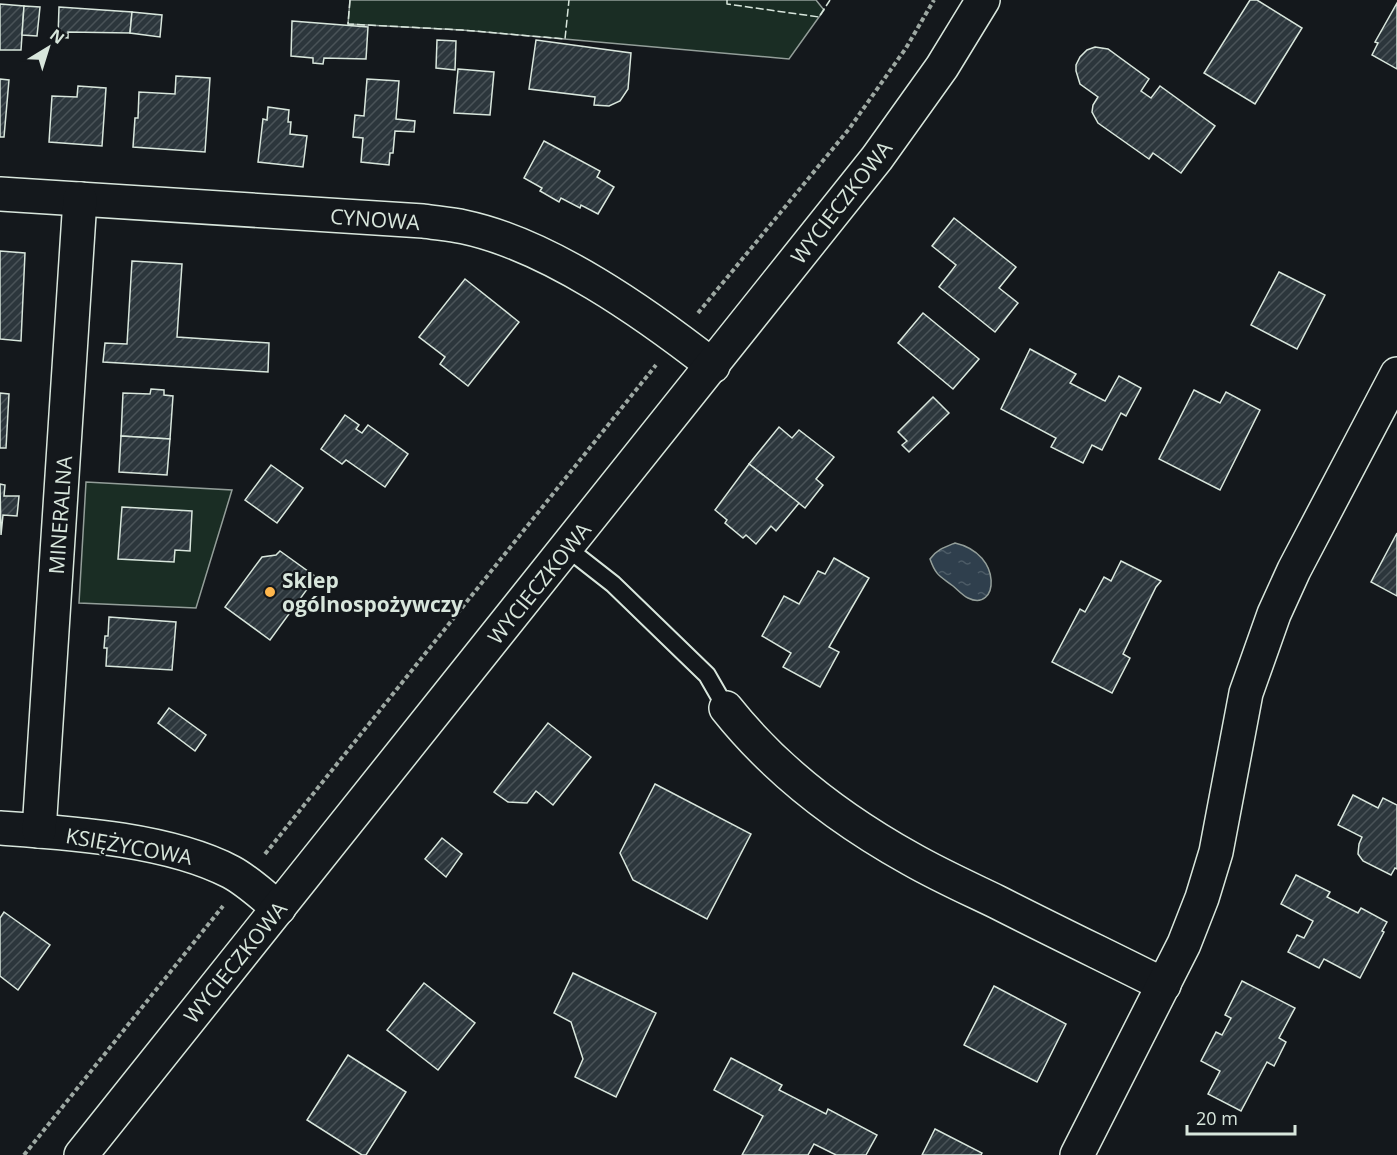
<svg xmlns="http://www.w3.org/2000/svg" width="1397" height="1155" font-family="'Open Sans',sans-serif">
	<defs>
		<pattern id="water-ripples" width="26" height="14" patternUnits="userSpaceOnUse" patternTransform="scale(1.5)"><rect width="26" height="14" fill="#2f3f4d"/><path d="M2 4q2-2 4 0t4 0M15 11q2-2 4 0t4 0" fill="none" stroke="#4c5b66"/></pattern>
		<pattern id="building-hatch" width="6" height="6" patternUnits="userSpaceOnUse" patternTransform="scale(1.5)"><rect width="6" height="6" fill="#2c363c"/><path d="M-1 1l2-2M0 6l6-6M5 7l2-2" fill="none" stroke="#4a5358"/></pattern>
	</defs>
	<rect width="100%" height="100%" fill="#14181c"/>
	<g fill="#1a2d24" stroke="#939e99" stroke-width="1.5">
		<polygon points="350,0 816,0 824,10 789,59 462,30 348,24"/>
		<polygon points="86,482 232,490 196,608 79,603"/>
	</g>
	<path fill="url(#water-ripples)" stroke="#939e99" stroke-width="1.5" d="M955 543C1004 554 998 613 968 598 962 595 958 590 953 586 940 576 936 576 930 559 936 550 945 547 955 543Z"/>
	<g fill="url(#building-hatch)" stroke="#d8e6dc" stroke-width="1.5">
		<polygon points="1250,0 1257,0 1302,28 1255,104 1204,73"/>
		<polygon points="1397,3 1397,69 1372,55 1378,43 1375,42"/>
		<polygon points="0,4 24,6 21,50 0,50"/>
		<polygon points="24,6 40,7 37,36 22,35"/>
		<polygon points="59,7 132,12 130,33 68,32 68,38 58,37"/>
		<polygon points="132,12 162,15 160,37 130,33"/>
		<polygon points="292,21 368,27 366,59 324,58 323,64 313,63 313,58 291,56"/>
		<polygon points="437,40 456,41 455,70 436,68"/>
		<polygon points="536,40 631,53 628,89 620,101 609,106 594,105 595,97 529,89"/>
		<polygon points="1095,47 1108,49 1149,79 1141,91 1151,98 1160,86 1215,126 1181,173 1153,153 1149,159 1098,123 1092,112 1093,105 1098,97 1080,84 1076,71 1076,65 1080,57 1087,50"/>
		<polygon points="458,69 494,72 490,115 454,113"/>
		<polygon points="176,76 210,78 205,152 133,147 135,118 138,118 139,92 175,94"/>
		<polygon points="0,79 9,80 4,137 0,137"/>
		<polygon points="367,79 399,81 396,119 415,121 414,132 395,131 393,153 390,153 389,165 361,162 363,138 353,137 355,115 364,116"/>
		<polygon points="78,86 106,88 102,146 49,142 52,96 77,97"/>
		<polygon points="268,107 289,110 288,122 291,122 290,134 307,136 303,167 258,162 263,119 267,120"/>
		<polygon points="544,141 600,171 597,177 614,187 598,214 581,205 580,208 561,198 559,202 540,191 542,188 524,178"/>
		<polygon points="954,218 1016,267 999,288 1018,303 995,332 939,287 956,265 932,246"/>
		<polygon points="0,251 25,253 21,341 0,339"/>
		<polygon points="132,261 182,264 177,337 269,343 268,372 103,362 105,343 127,344"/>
		<polygon points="1279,272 1325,295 1297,349 1251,325"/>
		<polygon points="465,279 519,322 468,386 440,364 445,357 419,337"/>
		<polygon points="923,313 979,359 953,389 898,343"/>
		<polygon points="1030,349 1076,374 1070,383 1105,401 1119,376 1141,388 1126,416 1121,413 1102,450 1092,445 1083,463 1051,447 1056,438 1001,409"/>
		<polygon points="151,389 164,390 164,395 173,396 170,439 121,436 123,393 150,394"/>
		<polygon points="1194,390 1220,403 1226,392 1260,410 1220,490 1159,459"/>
		<polygon points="0,393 9,394 6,448 0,448"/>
		<polygon points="933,397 949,413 909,452 902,445 907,441 898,432"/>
		<polygon points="345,415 359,425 356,429 362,433 368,425 408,454 385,487 346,460 342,464 321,449"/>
		<polygon points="779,427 792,438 799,430 834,457 816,479 823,485 805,508 749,464"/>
		<polygon points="121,436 170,439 167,475 119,472"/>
		<polygon points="749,464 799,503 776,531 771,526 756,544 746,535 743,538 725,523 727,520 715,510"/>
		<polygon points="271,465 303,488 277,523 245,500"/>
		<polygon points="0,484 5,485 4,496 19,496 17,516 3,515 1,535"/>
		<polygon points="122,507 192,511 190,551 175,550 174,562 118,559"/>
		<polygon points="1397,533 1397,596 1371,582"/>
		<polygon points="280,551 316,577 270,640 225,607 262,557 276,555"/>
		<polygon points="834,558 869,578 829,647 839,652 820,687 783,667 791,653 762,636 784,596 799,604 818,571 825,574"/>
		<polygon points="1121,561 1161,581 1156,587 1123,654 1130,658 1112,693 1052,662 1080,609 1085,612 1104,577 1111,581"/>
		<polygon points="109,617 176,622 172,670 106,666 107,648 104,648 105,636 108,636"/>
		<polygon points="169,708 206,735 195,751 158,723"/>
		<polygon points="548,723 591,757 553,805 536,791 527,803 508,802 494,792"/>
		<polygon points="655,784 751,834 707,919 633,880 620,853"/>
		<polygon points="1353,795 1378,808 1383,798 1397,805 1397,869 1395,868 1391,875 1363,861 1358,854 1359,844 1362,837 1338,825"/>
		<polygon points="442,838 462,854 446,877 425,859"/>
		<polygon points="1296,875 1330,892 1327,897 1358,913 1361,908 1387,922 1382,931 1384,932 1360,978 1324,959 1319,968 1288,952 1297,935 1304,938 1313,921 1281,904"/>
		<polygon points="4,912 50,945 18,990 0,976 0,918"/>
		<polygon points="573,973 656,1013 616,1097 575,1077 583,1059 571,1022 554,1013"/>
		<polygon points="1242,981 1295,1008 1279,1038 1286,1042 1274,1066 1267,1062 1241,1111 1208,1094 1220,1071 1201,1061 1216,1032 1222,1035 1231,1018 1225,1015"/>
		<polygon points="424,983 475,1023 438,1070 387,1030"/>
		<polygon points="994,986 1066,1024 1037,1082 964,1045"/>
		<polygon points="348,1055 406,1092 366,1155 362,1155 307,1120"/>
		<polygon points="731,1058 782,1085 779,1090 826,1114 828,1109 877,1135 866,1155 836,1155 814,1144 808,1155 742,1155 763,1116 714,1090"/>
		<polygon points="935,1129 982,1153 981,1155 922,1155"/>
	</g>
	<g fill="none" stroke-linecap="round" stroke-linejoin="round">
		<g stroke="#d8e6dc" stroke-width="20">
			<polyline id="lane" points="567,548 613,584 707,675 726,708"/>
		</g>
		<g stroke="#d8e6dc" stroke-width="36">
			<g id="street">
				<path d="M0 194 423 221C436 223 451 224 464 227 549 245 645 313 713 366"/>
				<path d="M726 708C776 771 841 820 911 859 939 875 968 888 997 902 1052 930 1108 957 1164 985"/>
				<path d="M0 828C70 833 168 839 231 872 248 881 263 896 279 908"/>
				<polyline points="39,831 80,199"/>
				<polyline points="1077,1155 1184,944 1202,898 1216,852 1246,693 1274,614 1294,570 1397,374"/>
			</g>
		</g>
		<g stroke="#d8e6dc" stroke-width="36">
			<polyline id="secondary" points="81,1155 877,158 942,67 983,0"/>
		</g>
		<g stroke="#9da8a2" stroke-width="4" stroke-dasharray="4.5 3" stroke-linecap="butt">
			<polyline points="698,313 849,129 906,48 934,0"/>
			<polyline points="265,854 656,365"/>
			<polyline points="24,1155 223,906"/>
		</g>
		<use href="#lane" stroke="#14181c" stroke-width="16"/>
		<use href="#street" stroke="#14181c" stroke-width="33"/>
		<use href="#secondary" stroke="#14181c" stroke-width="33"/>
		<g stroke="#d8e6dc" stroke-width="1.5" stroke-dasharray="8 3" stroke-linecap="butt">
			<polyline points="350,0 348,24 462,30 565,39 569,0"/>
			<polyline points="727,0 727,4 819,17 830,0"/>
		</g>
	</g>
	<circle fill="#ffb74d" stroke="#14181c" stroke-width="2" cx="270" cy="592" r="6"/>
	<g text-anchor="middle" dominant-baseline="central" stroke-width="4.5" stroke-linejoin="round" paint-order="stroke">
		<g font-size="21" fill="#d8e6dc" stroke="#14181c">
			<text transform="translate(841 202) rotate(-52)">WYCIECZKOWA</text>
			<text transform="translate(375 219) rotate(4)">CYNOWA</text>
			<text transform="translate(60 515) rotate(-86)">MINERALNA</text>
			<text transform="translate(539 583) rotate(-51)">WYCIECZKOWA</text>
			<text transform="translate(129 846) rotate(10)">KSIĘŻYCOWA</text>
			<text transform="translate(235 962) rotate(-51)">WYCIECZKOWA</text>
		</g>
		<g font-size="21" font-weight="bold" fill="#d8e6dc" stroke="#14181c" text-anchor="start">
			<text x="282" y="580">Sklep<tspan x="282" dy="24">ogólnospożywczy</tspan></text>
		</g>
	</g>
	<g transform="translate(48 48) rotate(38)" stroke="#14181c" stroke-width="4.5" paint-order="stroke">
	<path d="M0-4.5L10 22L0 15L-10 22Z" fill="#d8e6dc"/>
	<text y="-9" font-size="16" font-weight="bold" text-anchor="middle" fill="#d8e6dc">N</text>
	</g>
	<path d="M1187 1125v9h108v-9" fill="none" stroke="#d8e6dc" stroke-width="3"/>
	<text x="1196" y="1125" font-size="18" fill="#d8e6dc" stroke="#14181c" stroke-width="4.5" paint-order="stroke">20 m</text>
</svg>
